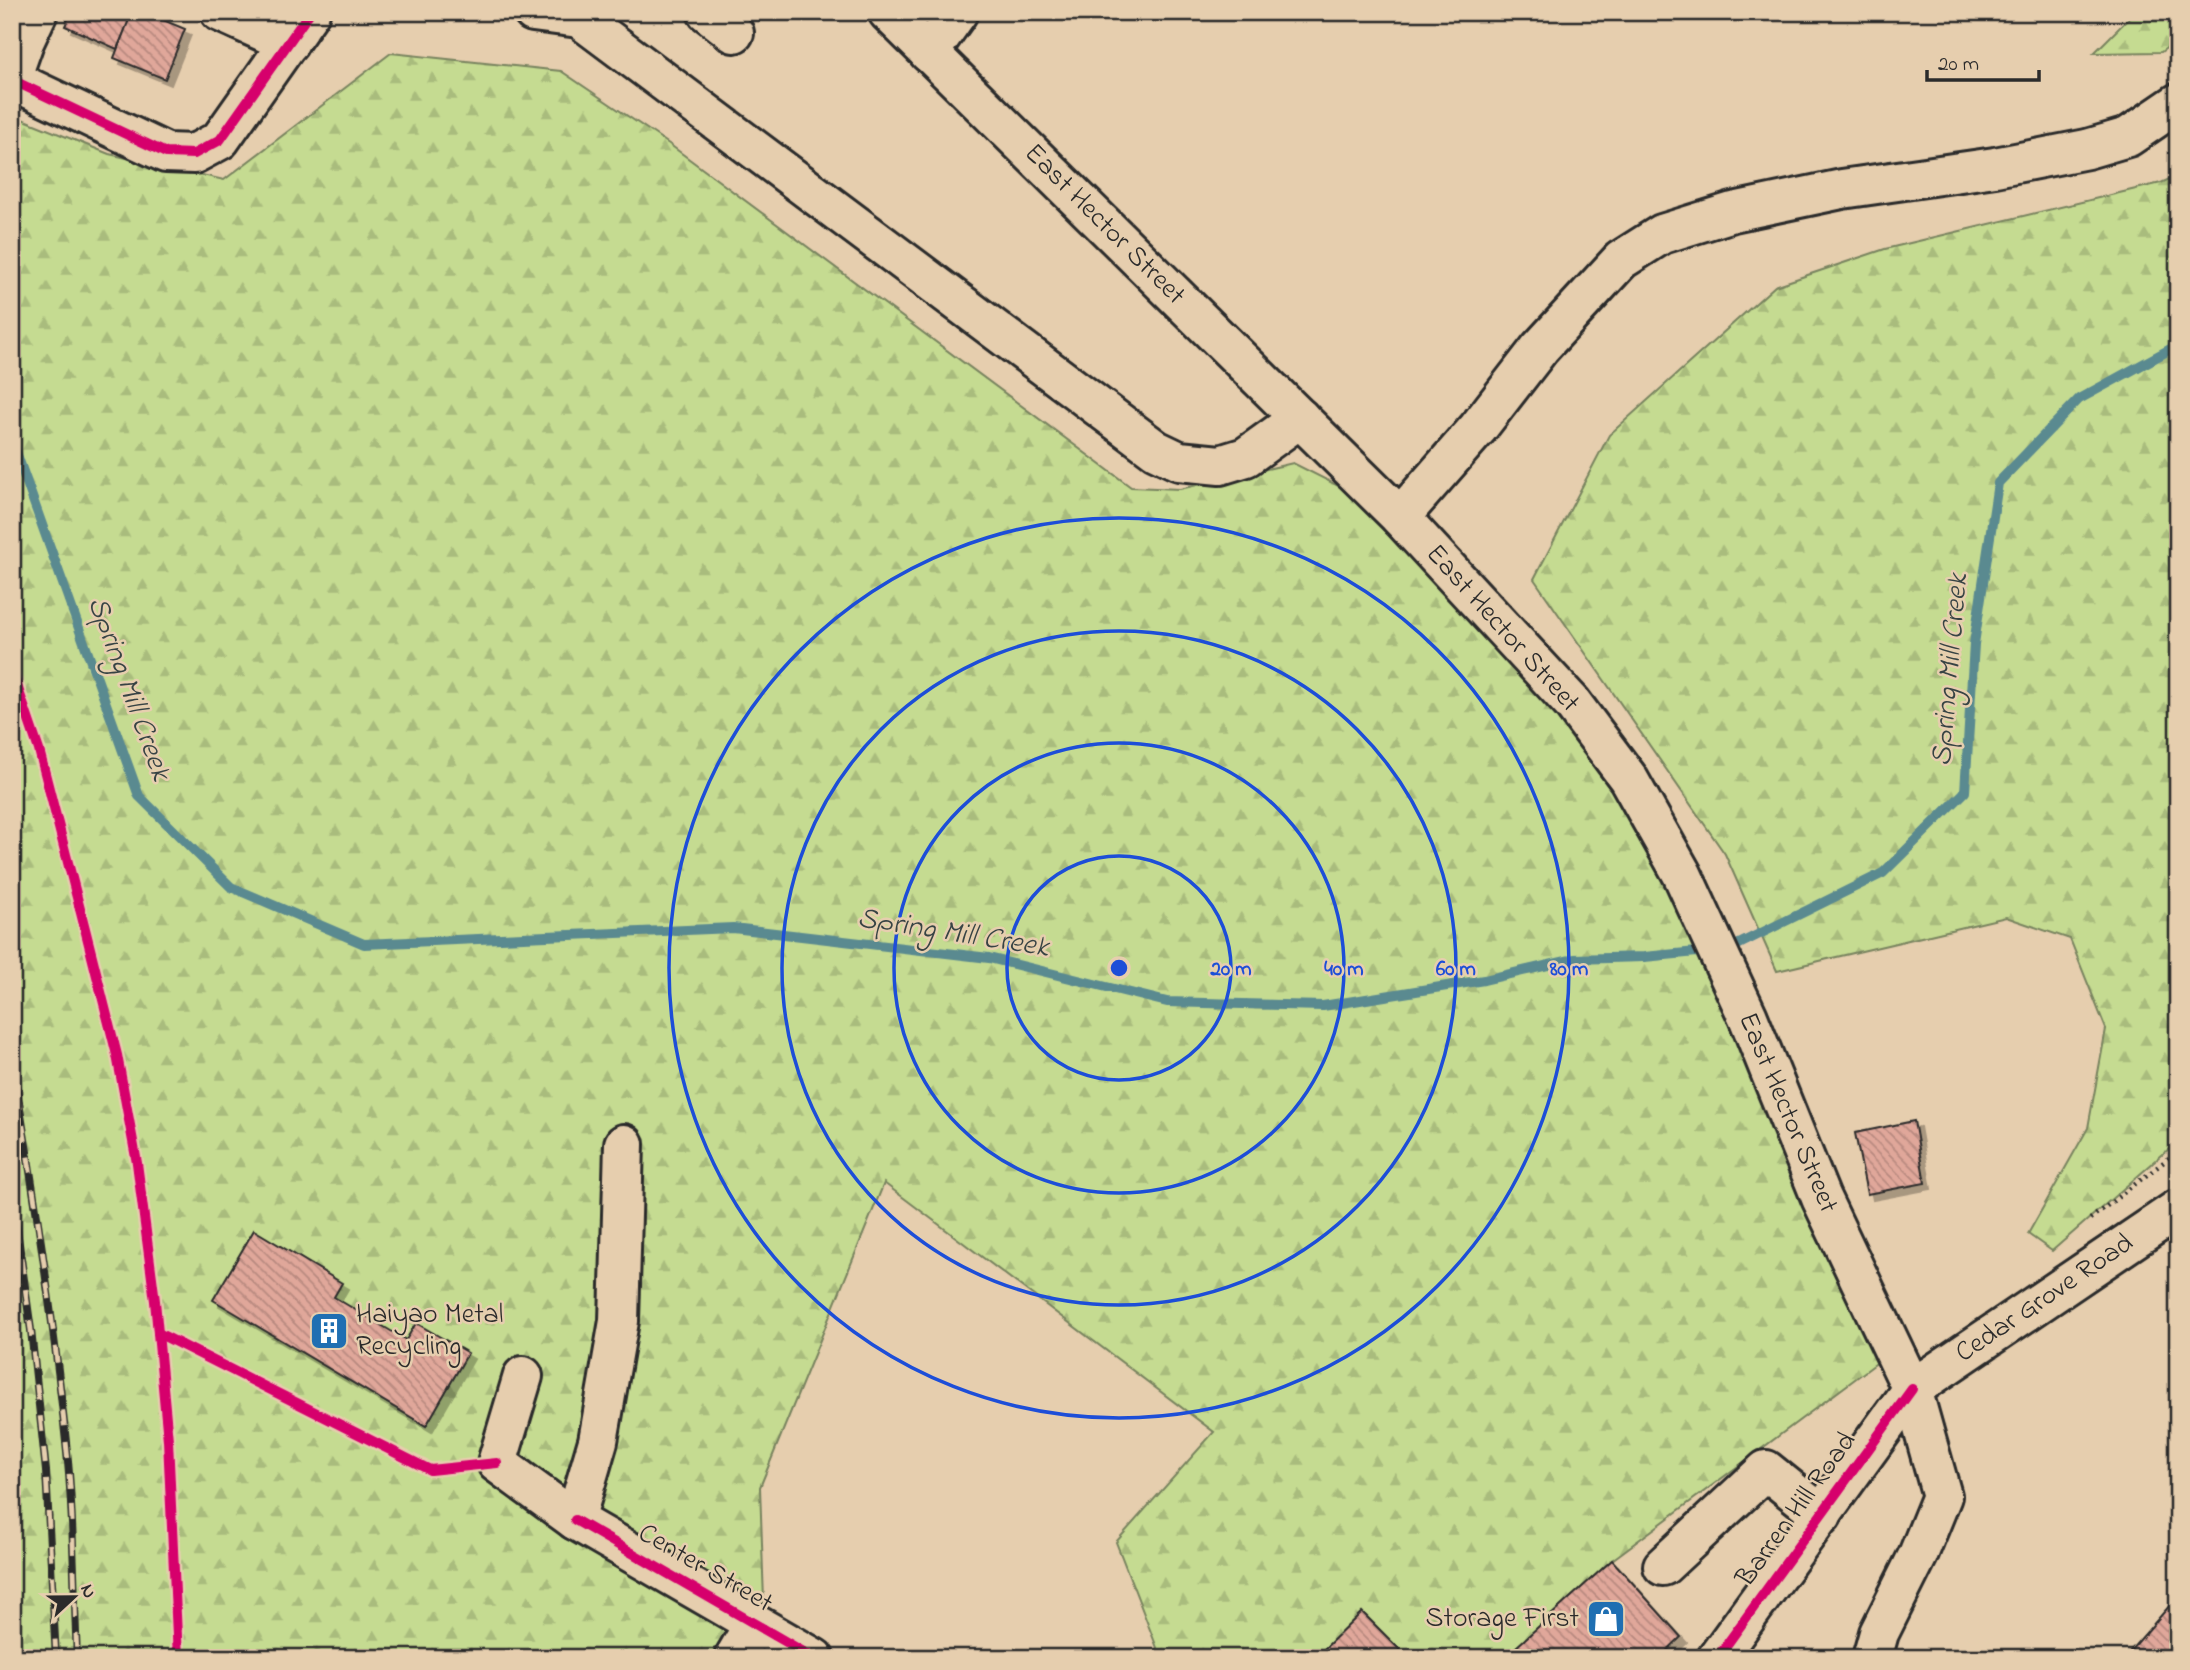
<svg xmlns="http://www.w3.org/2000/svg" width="2190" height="1670" font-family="'Indie Flower',sans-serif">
	<defs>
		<pattern id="forest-firs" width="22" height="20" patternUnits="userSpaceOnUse" patternTransform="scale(1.75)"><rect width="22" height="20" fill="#c5db91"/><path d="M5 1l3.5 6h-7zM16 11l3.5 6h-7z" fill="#a9bc7d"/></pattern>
		<pattern id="building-back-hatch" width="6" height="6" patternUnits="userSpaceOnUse" patternTransform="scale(1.75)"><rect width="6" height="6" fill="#e0a79a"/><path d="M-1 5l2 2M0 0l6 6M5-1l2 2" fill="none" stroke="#b6887e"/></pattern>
		<filter id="shadow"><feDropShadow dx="6" dy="6" stdDeviation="0" flood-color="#0004"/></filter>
	</defs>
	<rect width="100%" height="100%" fill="#e6ceae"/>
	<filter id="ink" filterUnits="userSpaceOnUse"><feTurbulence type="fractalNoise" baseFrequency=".0143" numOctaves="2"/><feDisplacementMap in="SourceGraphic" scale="14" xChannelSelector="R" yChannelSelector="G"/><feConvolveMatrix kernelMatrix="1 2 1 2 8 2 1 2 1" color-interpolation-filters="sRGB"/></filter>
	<g filter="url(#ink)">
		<g fill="url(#forest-firs)" stroke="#78835e" stroke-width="2">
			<polygon points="2135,12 2178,12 2178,39 2161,52 2094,53"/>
			<polygon points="391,53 561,71 669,144 1131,487 1180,489 1293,463 1400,517 1573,703 1748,1017 1894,1350 1612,1560 1504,1658 1408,1658 1362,1612 1315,1658 1161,1658 1116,1542 1214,1432 884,1183 760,1487 766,1658 12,1658 12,115 109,154 224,180"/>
			<polygon points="2178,175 2178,1141 2052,1251 2028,1234 2088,1128 2106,1029 2070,939 2006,917 1777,971 1725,854 1534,579 1609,435 1775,286 1885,249 2161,183"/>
		</g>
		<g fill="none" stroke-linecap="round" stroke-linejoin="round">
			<polyline stroke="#5a8a90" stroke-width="10" points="12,441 139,796 231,887 364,944 733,928 989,958 1167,1002 1323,1006 1484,980 1574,959 1644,957 1729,949 1883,873 1965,792 1974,644 1998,483 2079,399 2178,345"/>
		</g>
		<g fill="url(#building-back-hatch)" stroke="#2b2b2b" stroke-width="2" filter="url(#shadow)">
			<polygon points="71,12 129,12 132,14 117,49 65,26"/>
			<polygon points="132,12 144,12 185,29 165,79 114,58"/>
			<polygon points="1914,1121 1925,1183 1867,1194 1855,1133"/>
			<polygon points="254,1230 342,1283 334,1297 406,1340 416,1323 468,1353 426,1426 213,1300"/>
			<polygon points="1612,1560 1681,1637 1659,1658 1504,1658"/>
			<polygon points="2178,1596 2178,1658 2124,1658"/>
			<polygon points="1362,1612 1408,1658 1315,1658"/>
		</g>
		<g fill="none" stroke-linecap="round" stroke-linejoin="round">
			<g stroke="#2b2b2b" stroke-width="44">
				<g id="minor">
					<polyline points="220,12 289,43"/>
					<polyline points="533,12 579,18 1156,450 1179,461 1220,465 1246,457 1300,418"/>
					<polyline points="707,12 734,33"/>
					<polyline points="929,53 958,12"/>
					<polyline points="12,76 24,42 38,12"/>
					<polyline points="12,80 166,153 194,154 220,140 310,12"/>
					<polyline points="1400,517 1478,428 1540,348 1621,260 1662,234 1733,212 1842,189 1995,167 2087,149 2128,137 2178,103"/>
					<polyline points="523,1376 497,1463 575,1520 814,1658"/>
					<polyline points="575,1520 598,1441 619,1321 624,1144"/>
					<polyline points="1663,1566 1766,1470 1822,1515"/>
					<polyline points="734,1658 754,1624"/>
					<polyline points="1717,1658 1912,1389"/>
					<polyline points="1872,1658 1879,1633 1918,1555 1942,1496 1912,1389"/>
				</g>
			</g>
			<g stroke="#2b2b2b" stroke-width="44">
				<polyline id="major" points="888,12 1400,517 1572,703 1628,778 1682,874 1748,1017 1821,1198 1912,1389 2178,1209"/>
			</g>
			<polyline stroke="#2b2b2b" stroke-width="4.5" stroke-dasharray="2 5" stroke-linecap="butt" points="2090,1219 2178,1151"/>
			<use href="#minor" stroke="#e6ceae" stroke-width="38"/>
			<use href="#major" stroke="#e6ceae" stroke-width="38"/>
			<g stroke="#2b2b2b" stroke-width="8">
				<g id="rail">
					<path d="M12 1062C35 1195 55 1328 68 1462 74 1526 74 1593 77 1658"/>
					<polyline points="12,1194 31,1330 46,1471 56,1658"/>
				</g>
			</g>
			<use href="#rail" stroke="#e6ceae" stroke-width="5" stroke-dasharray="16" stroke-linecap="butt"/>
			<g stroke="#e6ceae" stroke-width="15">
				<g id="cycleway">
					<polyline points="12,80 166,153 194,154 220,140 310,12"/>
					<polyline points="12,671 39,750 81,913 117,1055 137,1163 155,1301 168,1440 178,1658"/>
					<polyline points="158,1333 430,1470 497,1463"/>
					<polyline points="575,1520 814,1658"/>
					<polyline points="1717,1658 1912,1389"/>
				</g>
			</g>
			<use href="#cycleway" stroke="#d6006c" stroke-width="10"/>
		</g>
	</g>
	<g fill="none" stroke="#1d4ed8" stroke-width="3.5">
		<circle cx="1119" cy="968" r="112"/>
		<circle cx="1119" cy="968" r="225"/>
		<circle cx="1119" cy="968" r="337"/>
		<circle cx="1119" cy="968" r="450"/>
	</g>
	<defs>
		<g id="building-square" transform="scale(2.0125)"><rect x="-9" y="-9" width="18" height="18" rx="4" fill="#1f6fb2" stroke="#e6ceae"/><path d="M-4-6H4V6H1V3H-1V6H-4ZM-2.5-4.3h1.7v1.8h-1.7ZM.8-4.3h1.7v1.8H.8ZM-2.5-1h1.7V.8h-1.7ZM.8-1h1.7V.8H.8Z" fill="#fff"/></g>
		<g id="shop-square" transform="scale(2.0125)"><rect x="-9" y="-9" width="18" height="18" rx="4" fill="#1f6fb2" stroke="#e6ceae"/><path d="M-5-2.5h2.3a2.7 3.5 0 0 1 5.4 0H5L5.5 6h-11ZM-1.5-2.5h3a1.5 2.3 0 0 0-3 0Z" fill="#fff"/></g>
	</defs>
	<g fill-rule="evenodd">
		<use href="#building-square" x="329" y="1331"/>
		<use href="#shop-square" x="1606" y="1619"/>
	</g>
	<g text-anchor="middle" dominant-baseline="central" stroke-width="5" stroke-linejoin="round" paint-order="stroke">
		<g font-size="28" fill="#2b2b2b" stroke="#e6ceae">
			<text transform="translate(1104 225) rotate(45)">East Hector Street</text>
			<text transform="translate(1502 629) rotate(48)">East Hector Street</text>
			<text transform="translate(1787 1113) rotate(67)">East Hector Street</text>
			<text transform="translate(2045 1299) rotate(-34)">Cedar Grove Road</text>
			<text transform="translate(1797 1510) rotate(-54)">Barren Hill Road</text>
			<text transform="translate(705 1569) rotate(30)">Center Street</text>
		</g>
		<g font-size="28" fill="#2b2b2b" stroke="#e6ceae" text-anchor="start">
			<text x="356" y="1315">Haiyao Metal<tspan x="356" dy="32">Recycling</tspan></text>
			<text x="1579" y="1619" text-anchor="end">Storage First</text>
		</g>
		<g font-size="30" font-style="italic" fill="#374344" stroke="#e6ceae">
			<text transform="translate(1951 670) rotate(-85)">Spring Mill Creek</text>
			<text transform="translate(128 689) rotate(70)">Spring Mill Creek</text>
			<text transform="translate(953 934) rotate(9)">Spring Mill Creek</text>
		</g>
	</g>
	<circle cx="1119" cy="968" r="10" fill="#1d4ed8" stroke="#e6ceae" stroke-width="3.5"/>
	<g font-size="21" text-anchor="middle" font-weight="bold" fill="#1d4ed8" stroke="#e6ceae" stroke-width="5" stroke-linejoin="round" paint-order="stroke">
		<text x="1231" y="975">20 m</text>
		<text x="1344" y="975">40 m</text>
		<text x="1456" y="975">60 m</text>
		<text x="1569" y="975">80 m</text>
	</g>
	<rect width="2190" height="1670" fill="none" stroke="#e6ceae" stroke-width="42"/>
	<rect x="21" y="21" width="2148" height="1628" fill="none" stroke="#2b2b2b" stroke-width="2.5" filter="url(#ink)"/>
	<g transform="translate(74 1597) rotate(68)" stroke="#e6ceae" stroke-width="5" paint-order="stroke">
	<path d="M0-5L12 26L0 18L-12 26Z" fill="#2b2b2b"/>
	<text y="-10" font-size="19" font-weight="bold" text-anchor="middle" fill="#2b2b2b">N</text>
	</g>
	<path d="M1927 70v10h112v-10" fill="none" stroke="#2b2b2b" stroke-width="3.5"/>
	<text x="1938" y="70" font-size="21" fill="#2b2b2b" stroke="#e6ceae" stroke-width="5" paint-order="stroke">20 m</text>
</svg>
